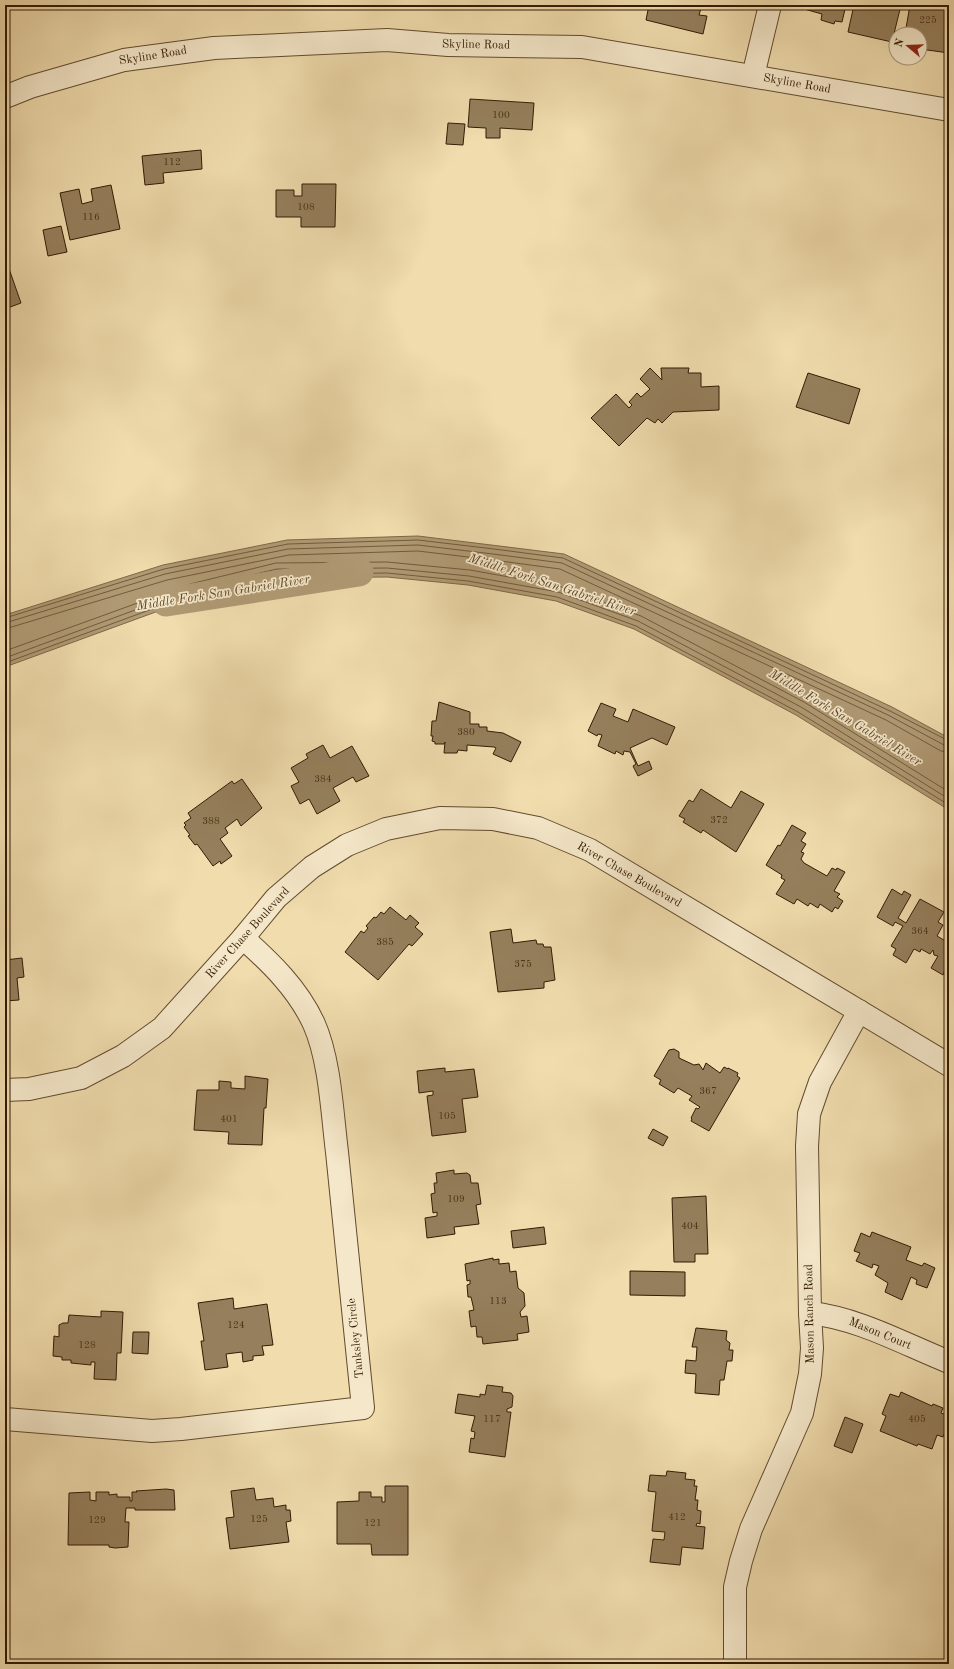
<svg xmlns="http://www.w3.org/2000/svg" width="954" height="1669" font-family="'Old Standard TT',serif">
	<rect width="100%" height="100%" fill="#f0dcad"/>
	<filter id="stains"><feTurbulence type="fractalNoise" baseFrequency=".005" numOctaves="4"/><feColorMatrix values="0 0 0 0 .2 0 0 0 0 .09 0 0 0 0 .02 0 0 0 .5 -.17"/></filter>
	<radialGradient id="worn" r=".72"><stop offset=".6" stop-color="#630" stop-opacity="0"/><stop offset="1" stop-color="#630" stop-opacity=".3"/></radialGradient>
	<polygon fill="#b09a74" stroke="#7e6747" points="418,536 564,554 892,707 949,738 949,810 796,715 634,629 556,601 468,585 387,577 279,578 194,598 5,667 5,615 163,565 287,540"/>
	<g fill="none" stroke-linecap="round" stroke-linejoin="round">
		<g stroke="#725a3c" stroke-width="1">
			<polyline points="5,618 164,569 288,544 418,540 494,549 563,558 890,711 949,741"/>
			<polyline points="5,623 165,574 288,549 418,545 493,554 562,563 888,715 944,745 949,746"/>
			<polyline points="5,629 167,580 289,555 418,551 493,560 560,569 886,720 941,751 949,752"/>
			<polyline points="5,651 190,584 276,563 387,562 470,570 559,586 641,616 804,702 949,792"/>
			<polyline points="5,658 192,589 277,569 387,568 469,576 558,592 638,621 801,707 949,799"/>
			<polyline points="5,663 193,594 278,574 387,573 468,581 557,597 636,626 798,712 949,805"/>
		</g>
		<polyline stroke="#b09a74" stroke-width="29" points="166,602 359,572"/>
	</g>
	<g fill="#957f5c" stroke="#331b04">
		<polygon points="649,5 702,5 699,15 707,16 703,34 646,20"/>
		<polygon points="798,5 846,5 842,22 835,21 834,24 821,20 822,14 797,7"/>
		<polygon points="854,5 901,5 892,42 848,32"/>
		<polygon points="910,5 949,5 949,53 920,49 920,34 905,34"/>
		<polygon points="470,99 534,103 532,130 500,128 500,138 486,138 486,128 468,127"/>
		<polygon points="448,123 465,124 463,145 446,144"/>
		<polygon points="201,150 202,169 163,173 164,183 145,185 142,156"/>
		<polygon points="302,184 336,184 335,227 301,227 301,217 276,217 276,190 294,190 294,196 302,196"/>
		<polygon points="111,185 120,229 70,240 60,193 79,189 82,204 93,201 91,189"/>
		<polygon points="61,226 67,252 48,256 43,230"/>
		<polygon points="5,263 7,263 21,303 5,309"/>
		<polygon points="650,368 662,380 661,368 689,368 688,373 701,373 701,387 719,386 719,410 673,412 662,423 658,419 655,423 647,418 619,446 591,418 616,394 629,408 632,405 629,402 637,393 641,397 650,389 640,379"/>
		<polygon points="808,373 860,389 849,424 796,407"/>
		<polygon points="439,702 470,712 470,724 479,724 479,727 487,727 487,731 503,733 521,742 511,762 493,754 496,748 494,747 467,745 467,751 458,750 457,753 444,753 445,742 444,744 435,744 435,742 432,741 433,736 431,736 432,721 436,721"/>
		<polygon points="601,703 616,709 613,716 628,722 633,709 675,727 667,745 652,738 630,748 638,766 649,761 652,769 638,776 633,766 636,764 630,752 624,751 623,755 616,751 615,754 598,746 602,735 598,734 597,736 588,731"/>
		<polygon points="323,745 330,758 352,746 369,776 356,782 353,777 333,788 340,801 317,814 309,799 300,804 291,786 299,782 291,768 308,758 306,754"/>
		<polygon points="242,779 262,808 241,826 237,819 225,828 228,833 220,839 232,856 221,864 220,861 213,866 197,844 195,845 188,836 190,835 184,827 186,825 184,823 191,818 188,813 232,781 234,784"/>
		<polygon points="701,789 731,808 741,791 764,804 736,852 703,830 701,833 683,822 685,819 679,816 689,800 693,802"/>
		<polygon points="792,825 806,833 801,841 806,844 801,852 804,853 801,859 804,863 827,876 832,868 836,870 837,868 845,872 834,891 840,894 837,897 843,901 838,909 835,907 832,912 820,904 818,908 810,903 808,906 797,899 794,904 776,894 785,880 781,878 782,875 766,865 778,845 780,846"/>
		<polygon points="892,889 902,895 904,891 911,895 898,918 906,923 920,899 944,912 938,922 943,925 937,936 949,943 949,969 948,972 945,970 943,975 931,968 938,956 934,955 933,950 930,954 921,949 920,952 914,949 906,963 893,955 896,949 891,946 903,926 895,922 893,926 877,917"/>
		<polygon points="390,907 406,920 410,915 419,923 415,927 423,934 412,946 409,944 378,980 345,952 361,931 364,933 368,928 366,926 374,917 376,918 381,912 384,914"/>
		<polygon points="511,929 513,943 536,940 537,944 543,944 544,947 551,947 555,980 544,982 544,988 498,992 490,932"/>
		<polygon points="22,958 24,977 17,978 19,1000 5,1001 5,960"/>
		<polygon points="674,1049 679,1052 679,1058 694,1065 699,1064 703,1070 706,1063 720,1073 724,1067 728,1069 728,1068 738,1073 737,1076 740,1078 709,1131 691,1121 692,1119 691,1118 696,1108 698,1109 700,1107 689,1100 692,1096 678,1088 674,1093 659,1084 661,1080 654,1076 669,1050"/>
		<polygon points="445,1068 445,1072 474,1069 478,1097 462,1099 466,1132 432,1136 427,1096 433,1095 433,1091 419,1093 417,1071"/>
		<polygon points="245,1076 268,1079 266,1108 264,1108 262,1145 228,1144 229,1132 194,1130 197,1090 219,1090 219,1081 231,1082 231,1088 245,1089"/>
		<polygon points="653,1129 668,1137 663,1146 648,1138"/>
		<polygon points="454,1170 454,1174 467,1173 470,1175 471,1183 478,1183 481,1204 476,1205 479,1224 454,1227 455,1234 427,1238 425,1218 437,1216 437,1212 433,1213 431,1194 435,1193 434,1183 437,1183 436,1173"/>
		<polygon points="706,1196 708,1254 695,1254 695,1262 674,1262 672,1198"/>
		<polygon points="544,1227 546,1244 513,1248 511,1231"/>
		<polygon points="872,1232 911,1247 906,1260 922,1266 924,1263 935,1268 927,1288 916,1284 917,1280 911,1277 902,1300 885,1292 888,1283 875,1275 879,1266 873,1264 872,1268 856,1261 860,1253 854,1251 861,1233 870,1237"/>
		<polygon points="493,1258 493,1260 499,1259 499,1264 509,1263 510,1272 516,1271 518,1288 524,1293 525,1306 520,1312 521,1317 527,1316 529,1332 517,1334 518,1340 483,1344 482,1337 477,1337 476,1326 471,1327 469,1311 474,1310 471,1297 468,1297 467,1285 470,1284 470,1280 467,1281 465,1264"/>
		<polygon points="630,1271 685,1272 685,1296 630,1295"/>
		<polygon points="233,1298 234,1309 267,1304 273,1345 262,1346 264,1355 253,1356 253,1360 243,1362 242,1352 226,1354 228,1367 205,1370 201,1341 204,1341 198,1303"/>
		<polygon points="101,1311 123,1312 121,1353 117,1353 116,1380 94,1379 95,1362 91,1362 91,1365 71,1363 71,1360 62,1360 62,1357 53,1356 54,1336 59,1337 59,1325 63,1323 68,1323 69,1315 101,1317"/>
		<polygon points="696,1328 727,1331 726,1340 730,1343 729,1350 733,1350 732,1361 727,1361 724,1380 720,1380 719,1395 695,1393 696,1374 685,1373 686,1360 696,1361 697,1347 692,1347"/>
		<polygon points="133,1332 149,1332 148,1354 132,1353"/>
		<polygon points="487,1385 503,1387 502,1392 511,1393 513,1396 512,1407 507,1409 507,1412 511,1412 505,1457 469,1452 471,1438 474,1439 475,1432 471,1431 475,1416 455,1413 458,1394 480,1397 480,1394 485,1395"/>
		<polygon points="901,1392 932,1406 933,1404 943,1408 941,1413 949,1416 949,1422 943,1437 937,1435 932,1449 918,1444 917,1446 880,1431 886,1416 882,1414 890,1394 899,1397"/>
		<polygon points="845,1417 863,1424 852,1453 834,1446"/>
		<polygon points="667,1471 686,1473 685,1479 695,1480 694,1486 697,1486 695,1500 698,1500 697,1510 701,1511 700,1524 697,1523 696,1526 705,1527 703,1549 682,1547 680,1565 650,1562 653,1539 664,1540 665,1532 652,1531 656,1492 648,1491 650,1475 666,1476"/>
		<polygon points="385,1486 408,1486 408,1555 372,1555 371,1544 337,1544 337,1502 359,1501 359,1492 371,1492 371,1497 382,1497 382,1502 385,1502"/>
		<polygon points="254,1488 256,1500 273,1498 274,1507 286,1505 286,1510 290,1510 291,1521 286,1522 289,1542 230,1549 226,1518 234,1517 231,1491"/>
		<polygon points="166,1489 174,1490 175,1510 135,1510 135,1508 126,1508 125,1522 129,1522 128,1547 115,1548 109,1547 109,1545 68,1545 69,1493 90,1492 90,1500 96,1501 96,1492 109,1492 109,1495 117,1494 117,1497 130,1497 130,1501 132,1501 132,1492 137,1492 136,1491"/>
	</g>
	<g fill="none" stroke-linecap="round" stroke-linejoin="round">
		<g stroke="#624b2e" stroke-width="24">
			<g id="minor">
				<polyline points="753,76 770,5"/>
				<polyline points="5,97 30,87 124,60 214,48 387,40 448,45 582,47 949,110"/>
				<polyline points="5,1090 29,1089 81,1078 123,1056 162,1028 243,938 276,898 312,867 347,845 386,829 440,818 493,819 538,828 590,850 949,1065"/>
				<path d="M810 1313C858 1318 904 1344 949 1362"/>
				<path d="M5 1419 152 1431 181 1429 363 1408C354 1323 346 1237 337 1152 332 1112 330 1060 314 1024 298 989 271 963 243 938"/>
				<polyline points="735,1664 735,1587 741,1561 751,1529 802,1413 810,1374 812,1348 810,1313 807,1146 809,1114 820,1082 859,1011"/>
			</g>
		</g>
		<use href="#minor" stroke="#f5e8ca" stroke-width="22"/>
	</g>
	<g text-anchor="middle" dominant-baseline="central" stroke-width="3.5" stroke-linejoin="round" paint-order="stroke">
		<g font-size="10" fill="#4c341a">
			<text x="928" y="20">225</text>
			<text x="501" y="115">100</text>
			<text x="172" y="162">112</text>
			<text x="306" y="207">108</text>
			<text x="91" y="217">116</text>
			<text x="466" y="732">380</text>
			<text x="323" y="779">384</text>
			<text x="719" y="820">372</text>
			<text x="211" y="821">388</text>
			<text x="920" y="931">364</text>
			<text x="385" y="942">385</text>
			<text x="523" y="964">375</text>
			<text x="708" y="1091">367</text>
			<text x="447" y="1116">105</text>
			<text x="229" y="1119">401</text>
			<text x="456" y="1199">109</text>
			<text x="690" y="1226">404</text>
			<text x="498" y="1301">113</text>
			<text x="236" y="1325">124</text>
			<text x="87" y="1345">128</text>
			<text x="492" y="1419">117</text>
			<text x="917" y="1419">405</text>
			<text x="677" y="1517">412</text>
			<text x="259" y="1519">125</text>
			<text x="97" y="1520">129</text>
			<text x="373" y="1523">121</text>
		</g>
		<g font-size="12" fill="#331b04" stroke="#f5e8ca">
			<text transform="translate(476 45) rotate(1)">Skyline Road</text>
			<text transform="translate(153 56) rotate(-9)">Skyline Road</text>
			<text transform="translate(797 84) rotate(10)">Skyline Road</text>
			<text transform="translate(629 875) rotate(30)">River Chase Boulevard</text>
			<text transform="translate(248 933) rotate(-48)">River Chase Boulevard</text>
			<text transform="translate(810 1314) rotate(-91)">Mason Ranch Road</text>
			<text transform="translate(880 1334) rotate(22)">Mason Court</text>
			<text transform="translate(356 1338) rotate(-96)">Tanksley Circle</text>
		</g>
		<g font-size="13" font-style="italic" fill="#5f472b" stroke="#f5e8ca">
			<text transform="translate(552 585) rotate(18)">Middle Fork San Gabriel River</text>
			<text transform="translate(223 593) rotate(-9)">Middle Fork San Gabriel River</text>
			<text transform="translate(845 718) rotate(31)">Middle Fork San Gabriel River</text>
		</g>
	</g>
	<rect width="954" height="1669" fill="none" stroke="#f0dcad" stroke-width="20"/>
	<rect x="6" y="6" width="942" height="1657" fill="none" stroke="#331b04" stroke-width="2"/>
	<rect x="10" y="10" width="934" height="1649" fill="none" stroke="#331b04"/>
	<g transform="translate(908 46) rotate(289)"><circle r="19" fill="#f5e8ca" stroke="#a7967b"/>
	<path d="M0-3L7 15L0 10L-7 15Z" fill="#8f2418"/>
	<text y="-6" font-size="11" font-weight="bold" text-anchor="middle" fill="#331b04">N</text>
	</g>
	<rect width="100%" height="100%" filter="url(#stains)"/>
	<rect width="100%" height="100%" fill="url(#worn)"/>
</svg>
